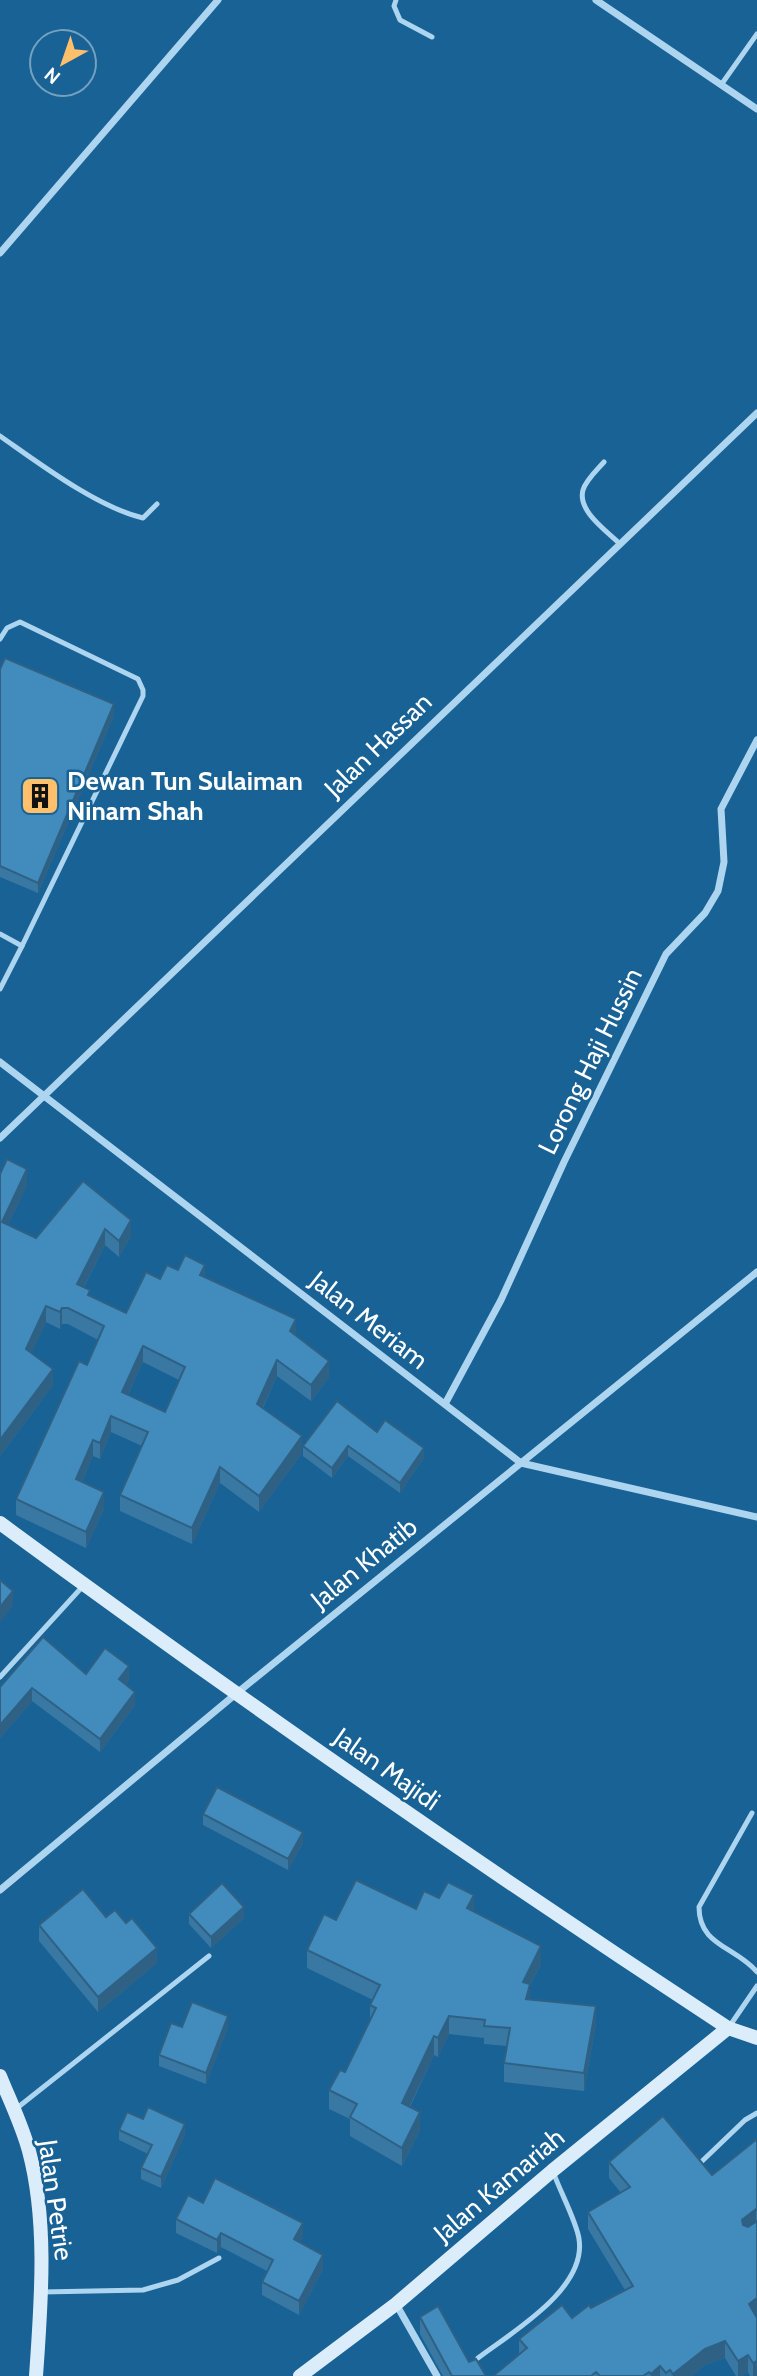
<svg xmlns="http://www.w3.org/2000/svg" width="757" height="2376" font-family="Cabin,sans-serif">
	<rect width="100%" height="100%" fill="#196296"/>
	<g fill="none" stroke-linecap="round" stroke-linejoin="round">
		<g stroke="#add5f0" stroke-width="5">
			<polyline points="396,0 394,6 400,20 432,37"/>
			<polyline points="721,85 757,34"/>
			<path d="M0 436C40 464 97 507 143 518L157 504"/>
			<path d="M604 462C597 470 586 480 583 490 577 511 607 531 620 544"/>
			<polyline points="0,639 7,628 20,622 138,679 143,690 143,696 22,946"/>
			<polyline points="0,934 22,946 0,989"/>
			<polyline points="0,1677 83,1586"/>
			<path d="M752 1813 699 1907C699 1946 735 1946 757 1972"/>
			<polyline points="729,2027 757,1986"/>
			<polyline points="17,2108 209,1956"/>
			<polyline points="697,2166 745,2120 757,2113"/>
			<polyline points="42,2292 143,2290 178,2280 219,2258"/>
			<path d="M478 2358C512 2332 587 2289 579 2239 577 2223 560 2191 554 2174"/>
		</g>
		<g stroke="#add5f0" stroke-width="7">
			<polyline points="596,0 757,109"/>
			<polyline points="0,253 218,0"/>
			<polyline points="0,1062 521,1463 757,1517"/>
			<polyline points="0,1138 757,413"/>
			<polyline points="445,1404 501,1300 564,1162 666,954 705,913 718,891 724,862 721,809 757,740"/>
			<polyline points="0,1890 237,1693 757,1272"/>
			<polyline points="396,2304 437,2376"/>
		</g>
		<g stroke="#dbedfb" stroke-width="14">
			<path d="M0 1523C238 1698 481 1866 728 2028L757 2038"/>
			<path d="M0 2076C10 2101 22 2125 29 2151 48 2222 41 2304 36 2376"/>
			<polyline points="300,2376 396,2304 552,2171 728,2028"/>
		</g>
	</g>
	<g fill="#3978a3" fill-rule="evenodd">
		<polygon points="0,669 114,715 38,893 0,877"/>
		<path d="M0 1174 27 1185 8 1225 36 1238 83 1181 131 1236 119 1257 105 1245 84 1287 90 1296 126 1313 160 1279 178 1270 205 1277 296 1335 329 1377 311 1401 277 1376 263 1408 302 1453 259 1512 220 1483 192 1544 120 1511V1495L142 1446 111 1432 100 1459 93 1456 82 1482 104 1509 86 1548 16 1515V1499L87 1365 98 1340 68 1324H62L60 1329 46 1322 31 1353 53 1385 0 1456ZM143 1362 179 1380 165 1412 128 1395Z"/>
		<polygon points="377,1432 424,1458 400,1493 348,1456 332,1478 303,1456 303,1446"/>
		<polygon points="86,1674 129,1680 126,1684 135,1705 100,1752 32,1701 0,1738 0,1687"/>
		<polygon points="203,1814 303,1843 288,1870 203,1825"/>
		<polygon points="439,1898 474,1911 541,1964 530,1986 530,1999 596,2024 584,2091 504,2082 504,2063 507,2046 484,2044 484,2038 449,2034 438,2057 434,2055 410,2107 420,2130 402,2166 350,2136 350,2119 329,2109 329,2090 345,2072 370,2020 370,2005 373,2000 307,1968 307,1950 336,1920 416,1909"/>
		<polygon points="189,1914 244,1918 211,1948 189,1924"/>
		<polygon points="106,1917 157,1963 98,2012 39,1941 39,1925"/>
		<polygon points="182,2027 228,2027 206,2084 159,2066 159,2055"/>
		<polygon points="143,2119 185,2134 161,2188 141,2179 141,2168 148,2154 119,2140 119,2130"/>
		<polygon points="757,2139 757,2315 756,2316 757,2376 750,2376 748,2372 741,2376 736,2376 725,2358 705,2365 692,2376 493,2376 519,2354 519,2339 572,2318 625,2290 588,2229 588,2212 621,2193 609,2178 609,2162 712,2175"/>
		<polygon points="203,2203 303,2237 300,2242 323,2269 299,2315 262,2295 262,2282 267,2271 221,2247 217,2253 176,2233 176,2219"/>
		<polygon points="420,2317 486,2376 443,2376 420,2334"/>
	</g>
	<g fill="#2e6184">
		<polygon points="114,704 114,715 38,893 38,883"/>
		<polygon points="27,1169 27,1185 2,1238 2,1222"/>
		<polygon points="131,1220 131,1236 119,1257 119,1241"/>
		<polygon points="105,1229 105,1245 77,1300 77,1284"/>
		<polygon points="205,1265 205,1281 200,1275"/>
		<polygon points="46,1306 46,1322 26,1365 26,1349"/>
		<polygon points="62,1308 62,1324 60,1329 60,1312"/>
		<polygon points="296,1319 296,1336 290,1331"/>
		<polygon points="143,1346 143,1362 122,1408 122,1392"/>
		<polygon points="277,1360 277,1376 257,1420 257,1404"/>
		<polygon points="329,1361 329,1377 311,1401 311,1385"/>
		<polygon points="53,1369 53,1385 0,1456 0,1440"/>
		<polygon points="111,1416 111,1432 100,1459 100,1443"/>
		<polygon points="302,1436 302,1453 259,1512 259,1496"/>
		<polygon points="93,1440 93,1456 76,1496 76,1479"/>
		<polygon points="348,1446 348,1456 332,1478 332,1468"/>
		<polygon points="424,1448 424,1458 400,1493 400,1483"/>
		<polygon points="220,1467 220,1483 192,1544 192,1528"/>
		<polygon points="104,1492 104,1509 86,1548 86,1532"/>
		<polygon points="13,1591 13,1606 0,1622 0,1607"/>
		<polygon points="129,1666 129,1680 119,1693 119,1679"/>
		<polygon points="32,1688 32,1701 0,1738 0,1725"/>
		<polygon points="135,1692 135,1705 100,1752 100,1739"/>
		<polygon points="303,1832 303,1843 288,1870 288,1859"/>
		<polygon points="474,1895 474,1913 467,1908"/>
		<polygon points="244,1907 244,1918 211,1948 211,1937"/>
		<polygon points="541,1946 541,1964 530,1986 530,2003 526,2017 523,1982"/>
		<polygon points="157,1948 157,1963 98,2012 98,1997"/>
		<polygon points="596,2006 596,2024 584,2091 584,2073"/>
		<polygon points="228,2016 228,2027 206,2084 206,2073"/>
		<polygon points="449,2016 449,2034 438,2057 438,2038"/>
		<polygon points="434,2036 434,2055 402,2122 402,2103"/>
		<polygon points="420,2112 420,2130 402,2166 402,2148"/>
		<polygon points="185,2124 185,2134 161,2188 161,2177"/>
		<polygon points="756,2209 756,2226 742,2236 742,2220"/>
		<polygon points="303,2223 303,2237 294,2253 294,2239"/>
		<polygon points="221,2233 221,2247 217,2253 217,2240"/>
		<polygon points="323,2255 323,2269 299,2315 299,2301"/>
		<polygon points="757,2298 757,2315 749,2321 749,2304"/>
		<polygon points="725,2341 725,2358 705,2365 692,2376 673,2376 673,2374 705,2349"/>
		<polygon points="748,2355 748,2372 741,2376 738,2376 738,2361"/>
		<polygon points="757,2361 757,2376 753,2376 753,2363"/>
		<polygon points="660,2366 660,2376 651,2376 651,2374"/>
	</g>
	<g fill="#428bbd" stroke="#2e6184" stroke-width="2" fill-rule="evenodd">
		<polygon points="5,658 114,704 38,883 0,866 0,669"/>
		<path d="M7 1159 27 1169 2 1222 36 1238 83 1181 131 1220 119 1241 105 1229 77 1284 90 1290 88 1295 126 1313 146 1272 160 1279 167 1265 178 1270 185 1255 205 1265 200 1275 296 1319 290 1331 329 1361 311 1385 277 1360 257 1404 302 1436 259 1496 220 1467 192 1528 120 1495 148 1432 111 1416 100 1443 93 1440 76 1479 104 1492 86 1532 16 1499 79 1361 87 1365 104 1326 68 1308H62L60 1312 46 1306 26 1349 53 1369 0 1440V1174ZM143 1346 185 1367 165 1412 122 1392Z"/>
		<polygon points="337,1401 377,1432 385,1420 424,1448 400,1483 348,1446 332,1468 303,1446"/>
		<polygon points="0,1580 13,1591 0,1607"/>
		<polygon points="43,1637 86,1674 105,1648 129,1666 119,1679 135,1692 100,1739 32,1688 0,1725 0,1687"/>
		<polygon points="217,1787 303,1832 288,1859 203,1814"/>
		<polygon points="356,1880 416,1909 424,1891 439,1898 448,1882 474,1895 467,1908 541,1946 523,1982 530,1984 526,1999 596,2006 584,2073 504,2063 510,2028 484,2026 485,2020 449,2016 438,2038 434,2036 402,2103 420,2112 402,2148 350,2117 357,2104 329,2090 340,2070 345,2072 376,2008 370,2005 380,1985 307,1950 324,1914 336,1920"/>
		<polygon points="222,1883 244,1907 211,1937 189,1914"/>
		<polygon points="83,1889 106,1917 115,1910 126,1923 132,1918 157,1948 98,1997 39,1925"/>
		<polygon points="192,2002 228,2016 206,2073 159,2055 171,2023 182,2027"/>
		<polygon points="148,2107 185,2124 161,2177 141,2168 152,2145 119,2130 127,2112 143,2119"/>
		<polygon points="663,2116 712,2175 757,2139 757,2210 756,2209 742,2220 743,2225 748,2227 757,2221 757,2298 749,2304 757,2318 757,2361 753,2363 748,2355 738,2361 725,2341 705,2349 673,2374 670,2370 666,2373 660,2366 651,2374 649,2372 643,2376 600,2376 596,2372 591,2376 493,2376 527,2348 519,2339 562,2305 572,2318 589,2305 591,2308 633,2286 588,2212 630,2187 609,2162"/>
		<polygon points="215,2178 303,2223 294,2239 323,2255 299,2301 262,2282 273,2260 221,2233 217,2240 176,2219 188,2195 203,2203"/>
		<polygon points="438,2306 469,2362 476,2359 486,2376 452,2376 420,2317"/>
	</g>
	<defs>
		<g id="building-square" transform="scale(2.0125)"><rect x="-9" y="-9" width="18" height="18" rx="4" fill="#ffc06c" stroke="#196296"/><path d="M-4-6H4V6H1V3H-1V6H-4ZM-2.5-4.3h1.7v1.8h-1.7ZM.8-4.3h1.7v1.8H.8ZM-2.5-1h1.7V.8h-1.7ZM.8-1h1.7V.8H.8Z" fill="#111"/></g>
	</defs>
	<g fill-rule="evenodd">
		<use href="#building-square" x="40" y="796"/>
	</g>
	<g text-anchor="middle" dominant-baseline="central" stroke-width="5" stroke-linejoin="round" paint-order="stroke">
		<g font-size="26" fill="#fff" stroke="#196296">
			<text transform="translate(378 745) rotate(-44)">Jalan Hassan</text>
			<text transform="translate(590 1061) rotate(-64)">Lorong Haji Hussin</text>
			<text transform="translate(369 1320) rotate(38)">Jalan Meriam</text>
			<text transform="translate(364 1563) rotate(-39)">Jalan Khatib</text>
			<text transform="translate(387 1769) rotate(35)">Jalan Majidi</text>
			<text transform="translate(499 2185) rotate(-40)">Jalan Kamariah</text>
			<text transform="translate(56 2200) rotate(82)">Jalan Petrie</text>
		</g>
		<g font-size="26" font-weight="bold" fill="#fff" stroke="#196296" text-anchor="start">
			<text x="67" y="781">Dewan Tun Sulaiman<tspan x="67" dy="30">Ninam Shah</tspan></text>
		</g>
	</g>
	<g transform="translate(63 63) rotate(220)"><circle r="33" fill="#196296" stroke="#75a1c0" stroke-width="2"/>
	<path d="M0-5L12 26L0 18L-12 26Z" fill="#ffc06c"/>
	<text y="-10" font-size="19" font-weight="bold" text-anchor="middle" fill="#ffffff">N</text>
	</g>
</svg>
